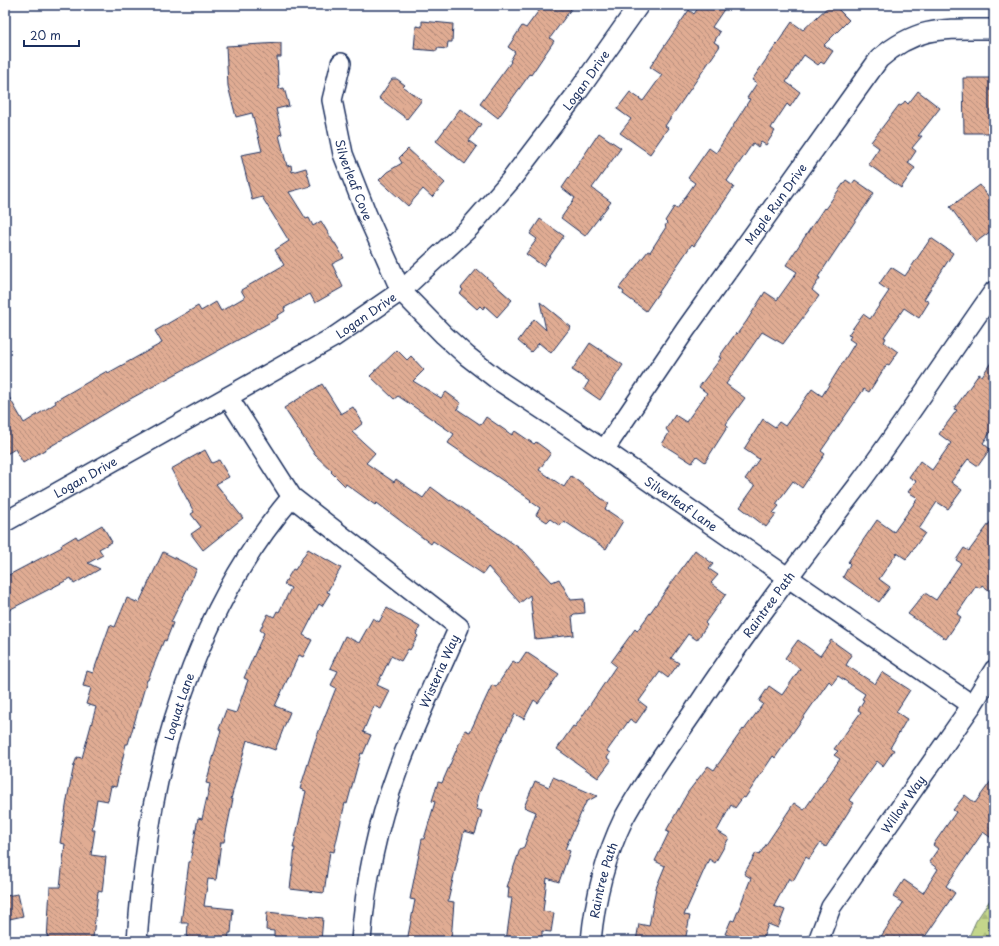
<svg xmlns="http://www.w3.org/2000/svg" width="999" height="946" font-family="'Playpen Sans',sans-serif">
	<defs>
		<pattern id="forest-firs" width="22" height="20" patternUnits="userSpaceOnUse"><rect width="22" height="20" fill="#c4d68b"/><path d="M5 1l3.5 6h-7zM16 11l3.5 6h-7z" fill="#a8b87a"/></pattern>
		<pattern id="building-back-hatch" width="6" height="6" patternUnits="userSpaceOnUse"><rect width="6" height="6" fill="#e0ac93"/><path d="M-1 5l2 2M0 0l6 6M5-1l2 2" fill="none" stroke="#b58c7b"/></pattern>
	</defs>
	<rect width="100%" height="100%" fill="#fff"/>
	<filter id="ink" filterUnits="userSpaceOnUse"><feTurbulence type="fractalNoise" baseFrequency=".025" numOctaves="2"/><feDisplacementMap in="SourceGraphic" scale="8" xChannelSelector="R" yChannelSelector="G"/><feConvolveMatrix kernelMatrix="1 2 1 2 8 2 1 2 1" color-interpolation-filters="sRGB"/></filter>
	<g filter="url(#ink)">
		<polygon fill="url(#forest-firs)" stroke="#708274" points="994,894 994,941 967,941 976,921"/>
		<g fill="url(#building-back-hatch)" stroke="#1b2f5e">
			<polygon points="543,5 574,5 550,38 554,41 531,75 530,74 498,118 480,104 511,62 510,61 515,52 508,47 522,26 526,28"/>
			<polygon points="700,5 727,5 712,27 720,32 714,42 720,46 669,120 665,126 668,128 650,154 620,133 631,119 617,109 630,92 643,101 662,75 650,67 689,10 694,14"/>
			<polygon points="830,5 834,5 849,20 824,45 833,51 824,64 821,62 818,65 804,55 786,82 800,92 790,107 787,104 771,128 775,131 766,145 761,142 758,147 753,143 727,181 734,187 694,246 692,244 646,311 623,294 624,292 619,288 648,251 650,252 666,227 665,226 667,223 665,221 674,207 677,209 695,183 688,178 709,148 716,153 750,99 747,98 757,83 752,80 792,22 803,30"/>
			<polygon points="422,21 453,24 452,42 448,42 447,49 437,48 437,51 414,49 416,26 422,27"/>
			<polygon points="281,43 281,57 277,57 279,89 284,88 289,106 276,109 282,134 279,135 287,166 291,165 292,172 306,168 311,186 289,192 306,219 309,218 313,226 321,221 334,243 335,243 344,258 332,264 343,287 315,303 310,294 284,308 285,311 277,316 278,318 121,404 23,463 15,449 5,455 5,390 24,423 56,403 55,401 107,371 108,373 162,343 155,331 198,306 201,311 216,302 221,311 245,297 241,290 284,265 275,250 289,241 262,197 252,200 241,155 262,151 252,113 236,117 228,86 226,46"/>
			<polygon points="963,78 994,78 994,133 964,133"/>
			<polygon points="392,79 397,79 405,85 403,87 422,100 407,119 379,98"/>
			<polygon points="918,91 940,108 918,136 922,136 912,148 916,151 908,163 915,168 901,188 868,164 879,148 871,142 899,105 901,106 905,101 908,104"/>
			<polygon points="460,109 481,124 469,141 477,147 465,164 436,141"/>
			<polygon points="599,133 621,148 592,188 611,202 585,236 561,218 575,198 562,188"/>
			<polygon points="408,149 445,183 432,197 423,189 408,206 379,180 387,172 402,163 399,158"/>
			<polygon points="846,180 852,184 855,180 874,193 818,277 820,278 812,290 819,296 783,344 762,332 726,384 745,398 726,424 728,426 705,462 697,456 692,463 662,444 669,433 666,429 675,415 686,422 707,393 699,387 721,358 719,357 736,333 737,334 746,322 765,292 777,300 797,272 786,265 824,208 825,209"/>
			<polygon points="980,185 994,204 994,229 976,242 950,207"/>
			<polygon points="540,219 564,236 543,266 526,254 537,239 530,234"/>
			<polygon points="931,238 953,253 924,299 929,302 919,318 904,308 884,337 886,338 884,342 898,352 889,365 887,364 869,392 864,389 821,451 825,454 802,488 793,481 776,504 779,506 773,513 776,514 766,527 740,507 755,486 745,479 759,459 744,449 763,419 775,427 779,422 785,426 812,389 822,396 855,343 849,339 851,336 848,335 863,314 870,319 889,291 879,284 891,267 905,276"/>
			<polygon points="477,269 512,300 497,317 485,306 483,309 480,306 477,309 460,294 463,290 461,288"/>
			<polygon points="540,302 571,327 551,353 539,343 531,352 518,341 534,319 546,330"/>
			<polygon points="590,343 623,365 600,400 584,389 589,381 572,370"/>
			<polygon points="397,350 407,360 411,356 424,370 413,381 441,398 446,392 461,403 457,409 481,425 486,417 512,435 515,431 534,444 536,442 551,453 539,470 564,487 571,476 609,504 605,509 623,521 606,549 564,521 560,526 550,519 547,522 536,515 540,508 530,501 531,500 448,443 454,434 398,396 394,399 370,376"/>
			<polygon points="994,358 994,427 983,443 990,449 978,466 968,459 951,482 962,490 948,509 937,502 919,529 925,533 906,559 897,553 879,579 890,587 879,602 843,577 850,564 848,562 877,520 894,532 918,498 908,492 916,481 909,477 920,461 932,470 951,443 939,434 957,410 954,409 979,374 982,376"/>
			<polygon points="322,384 341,414 353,407 363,423 352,432 375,453 366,463 394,482 396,479 423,498 431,487 450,501 451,500 525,552 552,582 559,579 571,600 584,599 585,613 574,614 572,616 574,635 535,639 530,595 520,603 488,567 483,574 433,541 431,544 377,503 375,505 346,484 345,486 331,472 332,471 315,455 284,408"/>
			<polygon points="205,450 212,463 219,460 229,477 216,484 243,518 203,550 191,534 201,527 191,514 194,512 171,469"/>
			<polygon points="994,517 994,594 982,585 980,588 976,586 957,614 961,617 946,639 908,614 925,593 936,600 961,563 956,560 964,548 969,551"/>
			<polygon points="102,525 112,542 99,549 103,555 88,563 100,569 74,584 71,578 5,612 5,577 62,547 61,545 76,536 78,539"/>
			<polygon points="308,549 341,568 327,592 330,593 322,606 319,604 303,635 312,640 303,657 299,655 275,706 290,712 275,750 247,740 231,799 233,799 224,842 221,842 216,880 208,879 204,906 233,909 231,933 229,933 228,941 187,941 188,923 181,923 189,862 190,862 198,818 202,819 210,784 206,783 221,730 219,729 226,710 236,713 248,680 244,678 264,633 260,630 268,614 274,617 277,611 279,612 291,588 284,584 293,569 295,570"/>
			<polygon points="695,550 713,564 709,569 718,575 711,583 726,594 705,623 707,625 697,640 688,634 671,658 679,663 668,678 660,672 639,701 647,707 636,723 630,719 607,751 610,753 607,758 611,761 598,778 557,749 573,726 575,727 616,666 611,662 635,629 637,631"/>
			<polygon points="163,552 197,569 171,622 173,623 166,641 164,640 148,680 147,680 128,744 126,744 116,787 111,786 108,801 97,799 92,830 95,830 91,855 106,857 102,892 98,891 93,938 92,941 47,941 50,887 60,887 65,844 60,843 68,794 74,765 77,757 82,758 96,707 86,704 91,688 83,686 87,671 93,673 110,625 115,627 127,598 139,603"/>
			<polygon points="387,608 420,627 416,634 418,636 410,650 408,649 401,661 391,656 377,685 390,691 381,709 374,706 363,732 371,735 363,754 361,753 347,804 345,803 334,852 330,851 324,893 290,889 295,848 293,848 306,791 300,789 315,741 336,688 331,685 338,671 330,668 345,636 359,643 373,618 379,622"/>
			<polygon points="798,640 820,656 831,640 852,655 846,665 875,684 882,672 910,690 896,712 907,719 890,748 894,750 883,766 877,761 849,800 854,803 826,847 820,843 809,859 806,857 793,881 789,878 774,906 785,910 778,928 768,924 762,941 744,941 725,934 731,920 734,921 751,878 744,874 756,853 759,855 794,803 804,810 840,759 834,755 838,751 834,749 861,712 858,710 864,700 862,699 865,694 838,676 832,684 829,681 775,758 773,756 745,798 743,797 735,808 731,805 717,831 729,838 715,863 709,859 684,915 690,916 685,941 636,941 639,924 649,926 656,888 665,866 655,861 669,832 666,831 688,792 708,766 714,770 743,729 744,730 763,704 759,701 769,686 782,695 800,669 785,658"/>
			<polygon points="526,652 559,674 538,703 534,700 524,719 515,714 498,747 479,794 476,809 482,811 475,834 464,831 448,901 454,902 451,941 407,941 415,900 410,899 422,839 424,839 435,802 432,801 438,782 442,783 465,730 470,732 492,685 496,687 513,661 518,664"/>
			<polygon points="553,777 597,796 586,802 565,849 570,851 559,882 547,878 543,911 554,913 551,932 542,931 542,941 506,941 512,898 508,898 509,887 507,887 520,849 524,847 536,812 524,807 535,781 549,787"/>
			<polygon points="994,777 994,840 983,832 946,886 955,893 922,941 878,941 903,903 893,897 904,880 923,893 938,869 929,862 938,849 933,845 956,812 953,810 965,795 975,803"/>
			<polygon points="18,894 23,916 5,920 5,896"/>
			<polygon points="267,912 323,918 321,941 274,941 274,931 266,930"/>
		</g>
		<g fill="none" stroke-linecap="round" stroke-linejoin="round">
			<g stroke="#1b2f5e" stroke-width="22">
				<g id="minor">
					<path id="s1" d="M341 63 332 100 343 154 367 215 401 291 444 335 467 356 498 380 604 450 972 705"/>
					<path d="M228 397 292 497 459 627C438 675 415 722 397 772 377 826 365 884 361 941"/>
					<path id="s2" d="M604 450 686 329 879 59C918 25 945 29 994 29"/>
					<path id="s3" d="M5 522 334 337 401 291 469 228 510 181 574 97 639 5"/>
					<path id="s4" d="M137 941C139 914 141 887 145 860 160 731 207 596 292 497"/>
					<path id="s5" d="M591 941C595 898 605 857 624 818 644 781 670 746 694 711 745 633 800 561 856 488 904 424 948 356 994 291"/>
					<path id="s6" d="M818 941 831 907 972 705 994 670"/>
				</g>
			</g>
			<use href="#minor" stroke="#fff" stroke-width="19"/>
		</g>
	</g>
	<g text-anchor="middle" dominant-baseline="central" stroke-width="3" stroke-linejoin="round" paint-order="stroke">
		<g font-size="12" fill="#1b2f5e" stroke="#fff">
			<text stroke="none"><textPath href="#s3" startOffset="740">Logan Drive</textPath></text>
			<text stroke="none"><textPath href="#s1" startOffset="121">Silverleaf Cove</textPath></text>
			<text stroke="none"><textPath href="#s2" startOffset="300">Maple Run Drive</textPath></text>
			<text stroke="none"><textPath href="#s3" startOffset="416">Logan Drive</textPath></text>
			<text stroke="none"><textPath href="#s3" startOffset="92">Logan Drive</textPath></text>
			<text stroke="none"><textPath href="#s1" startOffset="595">Silverleaf Lane</textPath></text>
			<text stroke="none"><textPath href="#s5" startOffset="386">Raintree Path</textPath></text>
			<text transform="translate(439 671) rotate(-66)">Wisteria Way</text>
			<text stroke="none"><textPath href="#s4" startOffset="239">Loquat Lane</textPath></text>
			<text stroke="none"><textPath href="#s6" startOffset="162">Willow Way</textPath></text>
			<text stroke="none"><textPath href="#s5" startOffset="62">Raintree Path</textPath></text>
		</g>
	</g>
	<rect width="999" height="946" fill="none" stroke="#fff" stroke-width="20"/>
	<rect x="10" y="10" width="979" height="926" fill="none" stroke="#1b2f5e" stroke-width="1.5" filter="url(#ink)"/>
	<path d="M24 40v6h55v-6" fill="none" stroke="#1b2f5e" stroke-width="2"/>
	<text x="30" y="40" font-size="12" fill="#1b2f5e" stroke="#ffffff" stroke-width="3" paint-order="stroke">20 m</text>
</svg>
